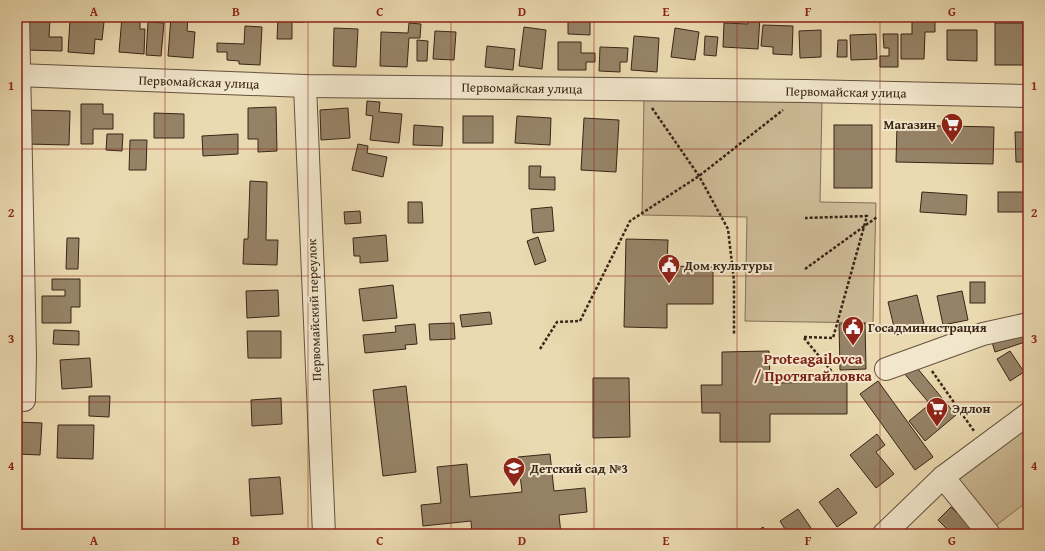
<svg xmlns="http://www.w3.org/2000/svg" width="1045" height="551" font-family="'Gentium Book Plus',serif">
	<rect width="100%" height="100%" fill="#ebdab1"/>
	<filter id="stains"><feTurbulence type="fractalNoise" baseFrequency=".005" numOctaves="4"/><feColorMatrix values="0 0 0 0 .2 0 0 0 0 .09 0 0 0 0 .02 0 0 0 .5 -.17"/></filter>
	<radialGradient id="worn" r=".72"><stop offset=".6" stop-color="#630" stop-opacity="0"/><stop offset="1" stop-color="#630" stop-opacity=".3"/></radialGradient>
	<g fill="#cdbb97" stroke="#847057">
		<polygon points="644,98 822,102 820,202 876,203 873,323 745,321 747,217 642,215"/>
		<polygon points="1028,426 1028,501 994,527 956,481"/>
	</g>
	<g fill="#968367" stroke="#3a2517">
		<polygon points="122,17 140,17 140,29 145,29 144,54 119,52"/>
		<polygon points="171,17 188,17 187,31 195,32 193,58 168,56"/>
		<polygon points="278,17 304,17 304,22 292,22 292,39 277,39"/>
		<polygon points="568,17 590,17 590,35 568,34"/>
		<polygon points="748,17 760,17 758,49 723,47 724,23 748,24"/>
		<polygon points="912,17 935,17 935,32 925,32 924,59 901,59 901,34 912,34"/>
		<polygon points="25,18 50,19 49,37 62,37 62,51 25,50"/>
		<polygon points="70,20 104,22 102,40 95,39 94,54 68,52"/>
		<polygon points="148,22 164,23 161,56 146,55"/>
		<polygon points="409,23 421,24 420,38 409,38 407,67 380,66 381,32 408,33"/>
		<rect x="995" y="23" width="28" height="42"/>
		<polygon points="763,25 793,26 792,55 773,54 773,47 761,46"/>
		<polygon points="245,26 262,27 260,65 239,64 239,61 227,60 227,52 217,52 217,43 244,44"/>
		<polygon points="524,27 546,30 542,69 519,66"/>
		<polygon points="334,28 358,29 356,67 333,66"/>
		<polygon points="675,28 699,32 695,60 671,57"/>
		<polygon points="821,30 821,57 800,58 799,31"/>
		<polygon points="947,30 977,30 977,61 947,60"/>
		<polygon points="435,31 456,32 454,60 433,59"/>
		<polygon points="876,34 877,59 851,60 850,35"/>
		<polygon points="883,34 898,34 898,67 880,67 880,56 889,56 889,48 884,48"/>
		<polygon points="634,36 659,38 657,72 631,70"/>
		<polygon points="705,36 718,37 716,56 704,55"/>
		<polygon points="417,40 428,41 427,61 417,61"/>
		<polygon points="838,40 847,40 847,57 837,57"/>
		<polygon points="558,42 581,42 581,53 595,53 595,62 586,62 586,70 558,70"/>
		<polygon points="487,46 515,49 513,70 485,67"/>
		<polygon points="600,47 628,48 627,62 620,62 620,72 599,71"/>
		<polygon points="367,101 380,102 379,112 402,114 399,143 370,140 373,116 366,115"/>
		<polygon points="81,104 103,104 103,114 113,114 113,129 93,129 93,144 81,144"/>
		<polygon points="276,107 277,151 258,152 258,139 248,139 248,108"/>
		<polygon points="348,108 350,138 321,140 320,110"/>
		<polygon points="27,110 70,111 69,145 26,144"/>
		<polygon points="154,113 184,114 184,138 154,138"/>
		<rect x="463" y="116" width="30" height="27"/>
		<polygon points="517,116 551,118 550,145 515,143"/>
		<polygon points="584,118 619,120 616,172 581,170"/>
		<polygon points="414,125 443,127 442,146 413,145"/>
		<rect x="834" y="125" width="38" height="63"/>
		<polygon points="897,125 994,127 993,164 896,162"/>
		<polygon points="1015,132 1028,132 1028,162 1016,162"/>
		<polygon points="107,134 123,134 122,151 106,150"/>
		<polygon points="238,134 238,154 203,156 202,136"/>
		<polygon points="130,140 147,140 146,170 129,170"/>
		<polygon points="358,144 368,146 367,153 387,157 383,177 352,170"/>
		<polygon points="529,166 541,166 540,177 555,177 555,190 529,189"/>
		<polygon points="250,181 267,182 266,240 278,240 277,265 243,264 244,239 248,239"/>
		<polygon points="922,192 967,195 966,215 920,212"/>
		<rect x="998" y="192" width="30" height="20"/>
		<polygon points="408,202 422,202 423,223 408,223"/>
		<polygon points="552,207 554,231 533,233 531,209"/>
		<polygon points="360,211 361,223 345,224 344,212"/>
		<polygon points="386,235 388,261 360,263 360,256 354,256 353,238"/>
		<polygon points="538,237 546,261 535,265 527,241"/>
		<polygon points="67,238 79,238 78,269 66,269"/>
		<polygon points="626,239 668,240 667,266 713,267 713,304 667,304 667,328 624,327"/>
		<polygon points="52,279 80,279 80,307 71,307 71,323 42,323 42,296 65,296 65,290 52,290"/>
		<rect x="970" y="282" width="15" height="21"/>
		<polygon points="393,285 397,318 363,321 359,289"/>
		<polygon points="278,290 279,316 247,318 246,291"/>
		<polygon points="962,291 968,320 943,325 937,296"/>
		<polygon points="917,295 925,328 896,335 888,302"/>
		<polygon points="490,312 492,324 462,327 460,315"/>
		<polygon points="454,323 455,339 430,340 429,324"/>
		<polygon points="865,323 866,369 840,370 839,324"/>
		<polygon points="415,324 417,344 405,345 406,349 365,353 363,335 396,332 395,326"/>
		<polygon points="54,330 79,331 79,345 53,344"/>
		<polygon points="247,331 281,331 281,358 248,358"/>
		<polygon points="1026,331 1028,341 995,352 992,342"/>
		<polygon points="769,351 770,383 847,382 847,414 770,414 770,442 720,442 720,413 702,413 701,385 722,385 722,352"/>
		<polygon points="1010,351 1024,372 1010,381 997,359"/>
		<polygon points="90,358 92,387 62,389 60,360"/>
		<polygon points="913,363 956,415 925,441 909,421 930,404 903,372"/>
		<polygon points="593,378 629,378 630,437 593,438"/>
		<polygon points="878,381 933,457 915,470 860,394"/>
		<polygon points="406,386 416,472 383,476 373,390"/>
		<polygon points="89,396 110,396 109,417 89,416"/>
		<polygon points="281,398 282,424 252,426 251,400"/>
		<polygon points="17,422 42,423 40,455 17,454"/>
		<polygon points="58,425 94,425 93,459 57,458"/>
		<polygon points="877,434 885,445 876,452 894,474 876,488 850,455"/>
		<polygon points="550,454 554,491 585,488 587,512 559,515 561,534 472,534 471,521 423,526 421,505 441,503 437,467 467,464 470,497 522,492 518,457"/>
		<polygon points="280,477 283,514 251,516 249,479"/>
		<polygon points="838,488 857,513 837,527 819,502"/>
		<polygon points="951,507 971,527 965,534 952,534 938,520"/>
		<polygon points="798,509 815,534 788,534 780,521"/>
		<polygon points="763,527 768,534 754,534"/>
		<polygon points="1028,528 1028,534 1020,534"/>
	</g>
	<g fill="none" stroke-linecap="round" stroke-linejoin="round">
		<g stroke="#66523e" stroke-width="24">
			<g id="minor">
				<polyline points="18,17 25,358 24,400"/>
				<polyline points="17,75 305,86 806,91 1028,96"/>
				<polyline points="305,86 324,534"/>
				<polyline points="886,369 983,334 1028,324"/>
				<polyline points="943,477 989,534"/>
				<polyline points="884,534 943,477 1028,414"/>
			</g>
		</g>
		<g stroke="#3a2517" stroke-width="2.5" stroke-dasharray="3 2" stroke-linecap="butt">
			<polyline points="652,108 699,176 728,229 734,281 734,335"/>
			<polyline points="805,269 877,217"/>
			<polyline points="804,337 833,338 867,216 805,218"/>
			<polyline points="804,338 833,373 847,378 868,379 871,378"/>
			<polyline points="540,349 557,322 580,321 630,221 699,176 783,110"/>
			<polyline points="932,371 974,431"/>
		</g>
		<use href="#minor" stroke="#f2e7cc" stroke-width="22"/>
	</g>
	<path fill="none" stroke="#8f2418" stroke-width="1" stroke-opacity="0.55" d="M165 17V534M308 17V534M451 17V534M594 17V534M737 17V534M880 17V534M17 149H1028M17 276H1028M17 402H1028"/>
	<defs>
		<g id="supermarket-pin" transform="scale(1.15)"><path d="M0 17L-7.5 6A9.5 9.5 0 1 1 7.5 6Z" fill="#8f2418" stroke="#f2e7cc"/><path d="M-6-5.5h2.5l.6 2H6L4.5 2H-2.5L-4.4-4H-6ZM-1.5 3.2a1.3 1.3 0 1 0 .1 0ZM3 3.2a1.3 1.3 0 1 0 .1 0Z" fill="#fff"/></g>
		<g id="civic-pin" transform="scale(1.15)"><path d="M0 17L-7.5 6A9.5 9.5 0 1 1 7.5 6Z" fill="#8f2418" stroke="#f2e7cc"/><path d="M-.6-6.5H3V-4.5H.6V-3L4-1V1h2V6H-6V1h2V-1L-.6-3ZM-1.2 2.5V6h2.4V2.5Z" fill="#fff"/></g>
		<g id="school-pin" transform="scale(1.15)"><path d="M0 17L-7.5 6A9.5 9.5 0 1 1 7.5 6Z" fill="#8f2418" stroke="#f2e7cc"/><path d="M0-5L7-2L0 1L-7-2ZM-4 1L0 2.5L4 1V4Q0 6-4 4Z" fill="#fff"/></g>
	</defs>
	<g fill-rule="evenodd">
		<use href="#supermarket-pin" x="952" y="124"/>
		<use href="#civic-pin" x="669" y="265"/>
		<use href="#civic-pin" x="853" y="327"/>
		<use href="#supermarket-pin" x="937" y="408"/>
		<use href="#school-pin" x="514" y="468"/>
	</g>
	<g text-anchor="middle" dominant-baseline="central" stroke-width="4" stroke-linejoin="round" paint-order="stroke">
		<g font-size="13" fill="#3a2517" stroke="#f2e7cc">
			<text transform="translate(199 82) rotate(2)">Первомайская улица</text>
			<text transform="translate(522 88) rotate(1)">Первомайская улица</text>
			<text transform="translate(846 92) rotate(1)">Первомайская улица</text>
			<text transform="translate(314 310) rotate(-92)">Первомайский переулок</text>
		</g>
		<g font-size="13" font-weight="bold" fill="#3a2517" stroke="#f2e7cc" text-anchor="start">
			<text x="936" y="124" text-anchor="end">Магазин</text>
			<text x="684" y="265">Дом культуры</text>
			<text x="868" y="327">Госадминистрация</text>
			<text x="952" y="408">Эдлон</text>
			<text x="530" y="468">Детский сад №3</text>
		</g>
		<g font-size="15" font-weight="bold" fill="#7a1f14" stroke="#f2e7cc">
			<text x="813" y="358">Proteagailovca<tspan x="813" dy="17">/ Протягайловка</tspan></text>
		</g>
	</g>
	<rect width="1045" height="551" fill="none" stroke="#ebdab1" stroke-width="44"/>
	<rect x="22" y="22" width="1001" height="507" fill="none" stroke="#8f2418" stroke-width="1.5"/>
	<g font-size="13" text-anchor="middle" font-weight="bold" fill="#8f2418">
		<text x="94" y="16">A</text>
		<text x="236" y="16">B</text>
		<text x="380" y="16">C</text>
		<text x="522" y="16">D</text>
		<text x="666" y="16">E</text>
		<text x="808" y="16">F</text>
		<text x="952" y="16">G</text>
		<text x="11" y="90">1</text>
		<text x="1034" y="90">1</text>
		<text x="11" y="217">2</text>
		<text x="1034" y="217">2</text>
		<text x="11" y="343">3</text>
		<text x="1034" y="343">3</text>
		<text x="11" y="470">4</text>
		<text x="1034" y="470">4</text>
		<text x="94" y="545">A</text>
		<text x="236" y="545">B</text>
		<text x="380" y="545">C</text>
		<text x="522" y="545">D</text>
		<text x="666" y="545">E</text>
		<text x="808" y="545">F</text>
		<text x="952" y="545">G</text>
	</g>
	<rect width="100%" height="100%" filter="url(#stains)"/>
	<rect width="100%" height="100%" fill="url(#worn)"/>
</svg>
